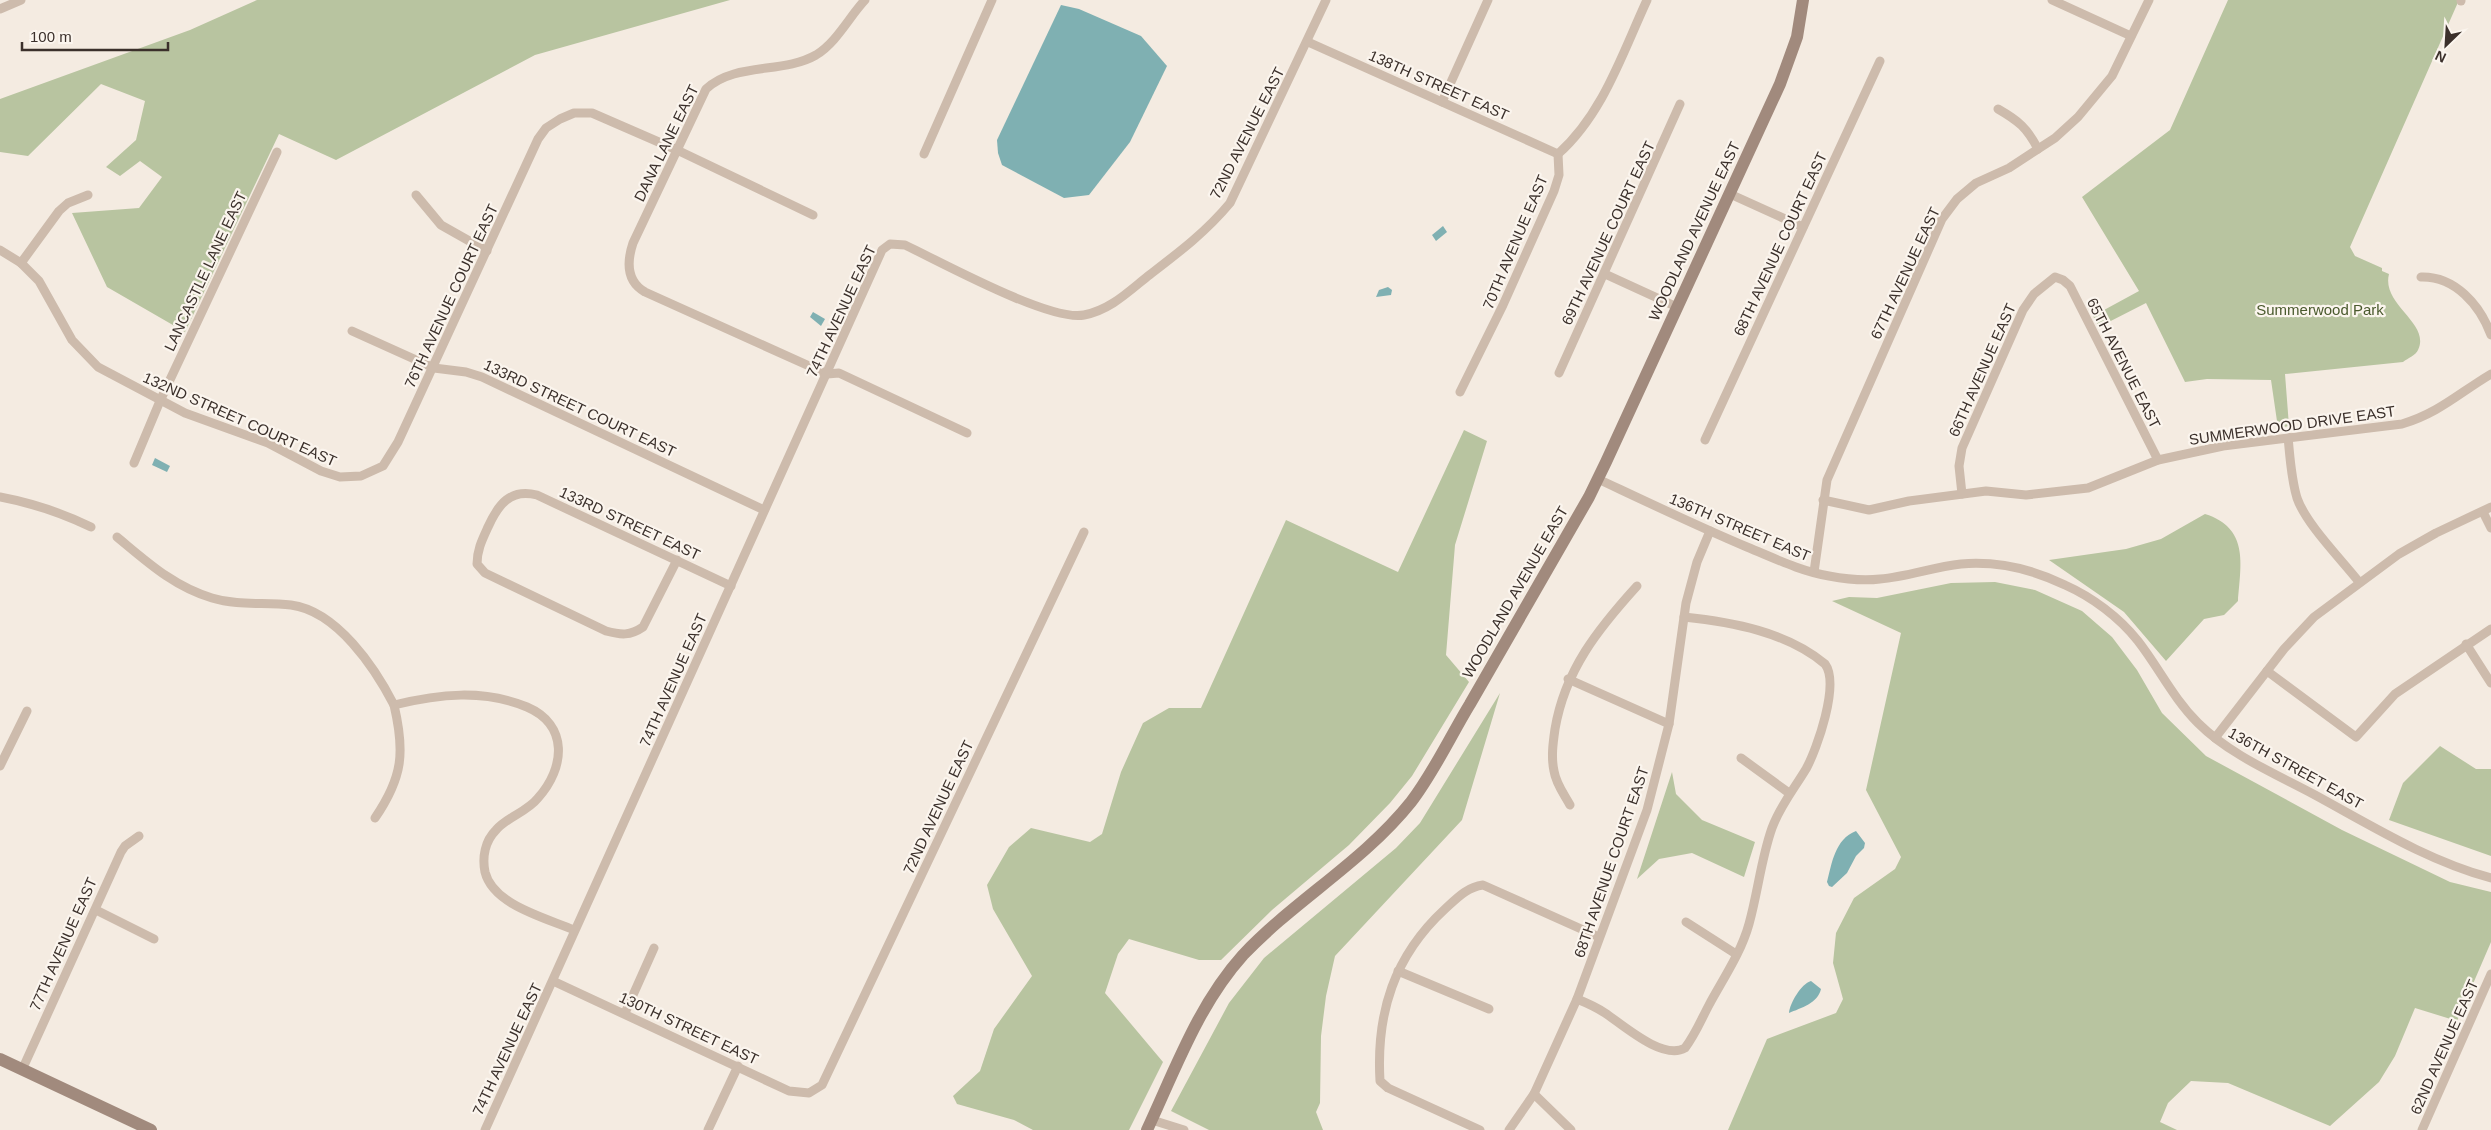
<svg xmlns="http://www.w3.org/2000/svg" width="2491" height="1130" font-family="Arial,sans-serif">
	<rect width="100%" height="100%" fill="#f4ebe1"/>
	<g fill="#b8c4a0">
		<polygon points="257,0 730,0 535,55 336,160 279,134 185,332 107,287 72,213 139,208 162,177 140,161 120,176 106,167 136,140 145,101 101,84 28,156 0,152 0,99 190,30"/>
		<path d="M2228 0H2459L2350 247 2355 256 2382 268V271L2389 274C2381 305 2431 323 2418 350 2416 355 2408 358 2403 362L2285 374 2289 426 2278 428 2271 380 2207 379 2185 382 2146 303 2099 327 2093 316 2139 291 2082 197 2170 130Z"/>
		<polygon points="1464,430 1487,441 1455,545 1446,655 1469,682 1412,776 1390,803 1349,845 1272,910 1221,960 1199,960 1129,939 1118,954 1105,993 1163,1062 1129,1130 1033,1130 1014,1120 957,1104 953,1096 980,1071 994,1029 1032,976 993,909 987,885 1009,847 1031,828 1090,842 1102,834 1121,772 1143,723 1169,708 1201,708 1286,520 1398,572"/>
		<path d="M2205 514C2249 528 2241 563 2238 601L2224 615 2204 619 2166 661 2124 612 2049 560 2126 549 2161 539Z"/>
		<polygon points="1995,582 2035,590 2082,611 2112,637 2137,670 2162,713 2206,756 2342,830 2450,882 2491,892 2491,942 2457,1021 2415,1008 2395,1056 2379,1082 2330,1126 2228,1083 2191,1081 2168,1103 2160,1122 2177,1130 1728,1130 1767,1039 1836,1013 1843,999 1833,963 1836,933 1854,898 1895,869 1901,857 1866,790 1901,633 1832,601 1849,597 1877,598 1951,583"/>
		<polygon points="1500,693 1462,820 1335,956 1326,996 1321,1036 1320,1103 1316,1112 1323,1130 1209,1130 1171,1111 1229,1003 1264,958 1396,848 1420,823"/>
		<polygon points="2440,746 2476,769 2491,769 2491,856 2389,820 2403,783"/>
		<polygon points="1672,772 1676,794 1702,820 1755,842 1744,877 1692,853 1659,859 1637,879"/>
	</g>
	<g fill="#7fb0b2">
		<polygon points="1061,5 1079,9 1141,36 1167,66 1130,142 1089,195 1064,198 1002,165 998,153 997,140"/>
		<polygon points="1443,226 1447,232 1436,241 1432,235"/>
		<polygon points="1388,287 1392,290 1391,295 1376,297 1379,290"/>
		<polygon points="813,312 825,319 821,326 810,317"/>
		<polygon points="155,458 170,466 167,472 152,465"/>
		<path d="M1856 831 1865 843 1864 848 1856 856 1847 873 1832 887 1829 886 1827 882C1832 863 1835 839 1856 831Z"/>
		<path d="M1811 981 1821 989C1818 1003 1801 1008 1789 1013 1790 1003 1801 984 1811 981Z"/>
	</g>
	<g fill="none" stroke-linecap="round" stroke-linejoin="round">
		<g stroke="#cdbbac" stroke-width="9">
			<path d="M865 0C849 17 837 42 816 55 783 74 735 62 706 89L633 243C627 261 626 281 645 292L827 374 839 373 967 433"/>
			<polyline points="2052,0 2131,36"/>
			<polyline points="2461,1 2461,0"/>
			<polyline points="0,9 21,0"/>
			<polyline points="1308,42 1558,154"/>
			<polyline points="1442,102 1488,0"/>
			<path d="M1998 109C2019 121 2027 128 2038 149"/>
			<polyline points="924,154 992,0"/>
			<path d="M1558 154C1603 114 1622 54 1647 0"/>
			<polyline points="1730,194 1803,227"/>
			<polyline points="416,195 441,225 487,251"/>
			<polyline points="0,250 21,263 39,281 72,340 98,367 185,413 268,443 321,471 340,477 361,476 383,466 398,442 538,139 546,128 560,119 574,113 592,113 677,150 813,215"/>
			<polyline points="21,263 59,211 68,203 88,195"/>
			<polyline points="1605,274 1677,307"/>
			<path d="M2421 277C2455 276 2480 305 2491 335"/>
			<polyline points="352,331 434,368 466,372 482,377 764,510"/>
			<polyline points="1559,373 1680,104"/>
			<polyline points="1460,392 1503,305 1554,191 1559,175 1558,154"/>
			<path d="M2288 437C2290 457 2291 478 2297 498 2306 524 2341 559 2359 582"/>
			<polyline points="1705,440 1880,61"/>
			<polyline points="134,463 160,401 277,152"/>
			<path d="M1598 479C1647 502 1697 526 1747 547 1774 558 1800 571 1829 576 1845 579 1864 581 1880 579 1907 577 1933 567 1961 564 1997 561 2032 569 2065 585 2092 597 2119 617 2138 641 2159 668 2173 698 2198 723 2230 755 2276 774 2315 795 2372 826 2428 861 2491 878"/>
			<polyline points="1962,494 1959,466 1962,448 2023,310 2034,294 2055,277 2063,280 2070,286 2158,460"/>
			<path d="M0 497C32 503 62 513 91 527"/>
			<path d="M1823 500 1869 510 1909 501 1986 491 2026 495 2088 488 2158 460 2223 446 2402 424C2439 413 2459 393 2491 374"/>
			<polyline points="2483,512 2491,528"/>
			<path d="M117 537C146 561 174 587 212 598 238 606 264 602 291 605 337 611 375 668 394 705 439 694 483 689 527 707 569 725 565 768 538 798 527 812 507 817 496 830 485 841 482 857 485 872 493 905 546 918 574 930"/>
			<path d="M677 560 643 627C630 636 621 635 606 631L485 573 477 564C477 550 482 540 488 527 498 505 510 488 537 495L731 586"/>
			<polyline points="1814,572 1827,480 1942,219 1957,199 1976,183 2009,168 2038,149 2055,138 2078,117 2112,76 2149,0"/>
			<polyline points="2466,644 2491,683"/>
			<polyline points="2267,671 2356,737 2395,694 2491,629"/>
			<polyline points="1568,679 1669,724"/>
			<polyline points="2215,738 2284,649 2314,617 2399,554 2436,533 2491,507"/>
			<polyline points="1741,758 1789,793"/>
			<polyline points="0,766 27,711"/>
			<path d="M1570 805C1564 794 1556 784 1554 771 1551 757 1553 743 1555 729 1565 670 1598 629 1637 586"/>
			<path d="M375 818C403 777 405 752 394 705"/>
			<polyline points="96,910 154,939"/>
			<polyline points="1686,922 1736,954"/>
			<polyline points="1398,971 1489,1009"/>
			<polyline points="553,981 789,1091 809,1093 822,1085 1084,532"/>
			<path d="M1577 999C1587 1003 1596 1007 1605 1013 1623 1025 1663 1061 1685 1048 1695 1035 1701 1020 1709 1005 1723 979 1741 953 1749 924 1758 892 1761 859 1772 828 1780 806 1794 789 1806 769 1817 749 1840 684 1825 664 1787 632 1732 622 1684 617"/>
			<polyline points="625,1013 654,948"/>
			<polyline points="22,1070 121,852 125,846 139,836"/>
			<polyline points="1534,1094 1571,1130"/>
			<polyline points="1152,1120 1184,1130"/>
			<path d="M485 1130 882 250 890 244 905 245C941 262 1050 322 1084 315 1110 310 1128 292 1148 276 1178 253 1206 232 1230 203L1326 0"/>
			<polyline points="708,1130 738,1066"/>
			<path d="M1480 1130 1388 1088 1380 1081C1376 1013 1394 956 1445 909 1457 898 1467 887 1483 885L1599 937"/>
			<polyline points="1509,1130 1534,1094 1577,999 1647,810 1669,724 1686,603 1697,562 1710,531"/>
			<polyline points="2422,1130 2491,974"/>
		</g>
		<g stroke="#a18a7d" stroke-width="12">
			<polyline points="0,1059 151,1130"/>
			<path d="M1147 1130C1175 1070 1198 1005 1243 955 1295 900 1363 862 1411 802 1434 772 1450 737 1470 704 1510 635 1549 566 1589 497L1606 462 1780 84 1797 37 1803 0"/>
		</g>
	</g>
	<g text-anchor="middle" dominant-baseline="central" stroke-width="4.5" stroke-linejoin="round" paint-order="stroke">
		<g font-size="15" fill="#3b302b" stroke="#fbf5ee">
			<text transform="translate(1439 85) rotate(24)">138TH STREET EAST</text>
			<text transform="translate(1247 133) rotate(-63)">72ND AVENUE EAST</text>
			<text transform="translate(666 143) rotate(-64)">DANA LANE EAST</text>
			<text transform="translate(1694 231) rotate(-65)">WOODLAND AVENUE EAST</text>
			<text transform="translate(1608 233) rotate(-65)">69TH AVENUE COURT EAST</text>
			<text transform="translate(1515 242) rotate(-67)">70TH AVENUE EAST</text>
			<text transform="translate(1780 244) rotate(-65)">68TH AVENUE COURT EAST</text>
			<text transform="translate(205 271) rotate(-65)">LANCASTLE LANE EAST</text>
			<text transform="translate(1905 273) rotate(-65)">67TH AVENUE EAST</text>
			<text transform="translate(451 296) rotate(-65)">76TH AVENUE COURT EAST</text>
			<text transform="translate(841 311) rotate(-65)">74TH AVENUE EAST</text>
			<text transform="translate(2124 363) rotate(63)">65TH AVENUE EAST</text>
			<text transform="translate(1982 370) rotate(-66)">66TH AVENUE EAST</text>
			<text transform="translate(580 408) rotate(25)">133RD STREET COURT EAST</text>
			<text transform="translate(240 419) rotate(24)">132ND STREET COURT EAST</text>
			<text transform="translate(2292 425) rotate(-8)">SUMMERWOOD DRIVE EAST</text>
			<text transform="translate(630 523) rotate(25)">133RD STREET EAST</text>
			<text transform="translate(1740 527) rotate(23)">136TH STREET EAST</text>
			<text transform="translate(1515 592) rotate(-60)">WOODLAND AVENUE EAST</text>
			<text transform="translate(673 680) rotate(-66)">74TH AVENUE EAST</text>
			<text transform="translate(2296 768) rotate(29)">136TH STREET EAST</text>
			<text transform="translate(938 807) rotate(-65)">72ND AVENUE EAST</text>
			<text transform="translate(1611 862) rotate(-71)">68TH AVENUE COURT EAST</text>
			<text transform="translate(63 944) rotate(-66)">77TH AVENUE EAST</text>
			<text transform="translate(689 1028) rotate(25)">130TH STREET EAST</text>
			<text transform="translate(2444 1047) rotate(-66)">62ND AVENUE EAST</text>
			<text transform="translate(507 1049) rotate(-65)">74TH AVENUE EAST</text>
		</g>
		<g font-size="15" fill="#4a5a2e" stroke="#fbf5ee">
			<text x="2320" y="309">Summerwood Park</text>
		</g>
	</g>
	<g transform="translate(2446 45) rotate(205)" stroke="#fbf5ee" stroke-width="4" paint-order="stroke">
	<path d="M0-4L9 19L0 12L-9 19Z" fill="#3b302b"/>
	<text y="-8" font-size="14" font-weight="bold" text-anchor="middle" fill="#3b302b">N</text>
	</g>
	<path d="M22 42v8h146v-8" fill="none" stroke="#3b302b" stroke-width="2.5"/>
	<text x="30" y="42" font-size="15" fill="#3b302b" stroke="#fbf5ee" stroke-width="4" paint-order="stroke">100 m</text>
</svg>
